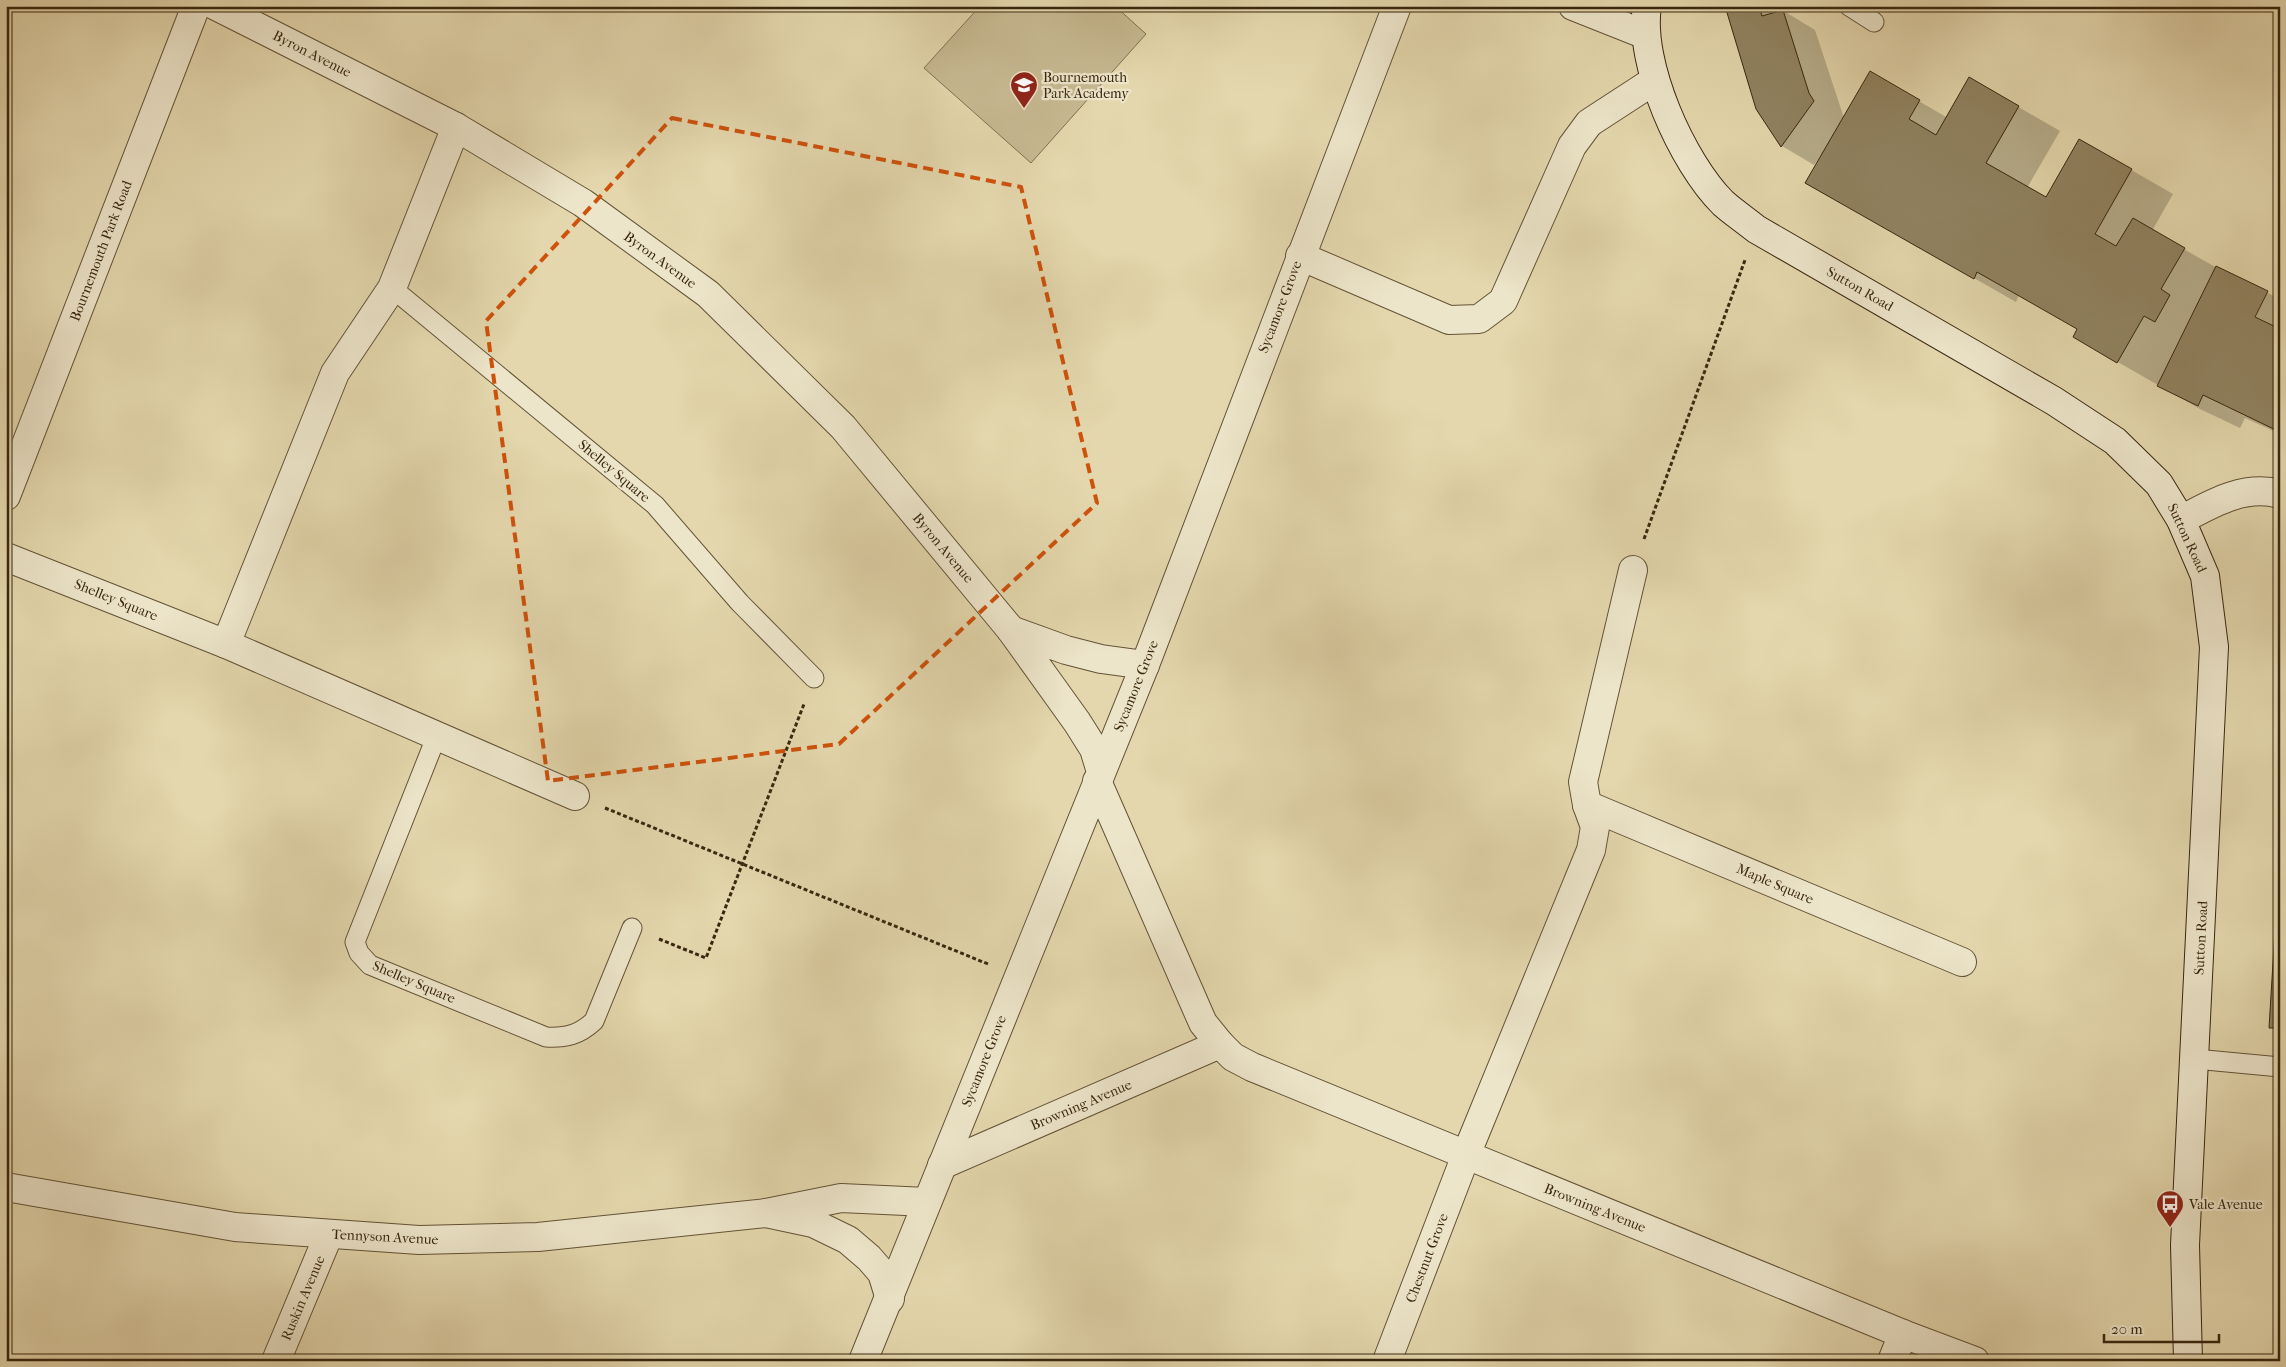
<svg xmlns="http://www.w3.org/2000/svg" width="2286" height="1367" font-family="'IM FELL French Canon',serif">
	<rect width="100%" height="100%" fill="#e4d7ad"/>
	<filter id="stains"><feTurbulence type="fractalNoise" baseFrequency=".004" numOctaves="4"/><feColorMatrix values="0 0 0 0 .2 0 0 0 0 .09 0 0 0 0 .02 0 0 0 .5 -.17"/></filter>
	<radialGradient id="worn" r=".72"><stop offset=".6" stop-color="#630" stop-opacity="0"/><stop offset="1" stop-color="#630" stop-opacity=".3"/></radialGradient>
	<polygon fill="#c7b992" stroke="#807050" points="980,6 1115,6 1146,34 1031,163 924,68"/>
	<g fill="#0003">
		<polygon points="1726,6 1784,6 1787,13 1815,30 1844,118 1870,73 1948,118 1970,79 2060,131 2027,188 2046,198 2079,140 2173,194 2152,231 2217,268 2280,299 2280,434 2245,418 2240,428 2200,409 2074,337 2079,329 2019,295 2016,302 1807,183 1823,155 1822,154 1814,165 1782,146 1757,108"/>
		<polygon points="2280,867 2280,1033 2270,1027"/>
	</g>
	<g fill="#918361" stroke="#38270f">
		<polygon points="1725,6 1759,6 1762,16 1783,10 1809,93 1814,101 1781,147 1756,109"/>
		<polygon points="1870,71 1920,100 1909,119 1936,135 1969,77 2019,106 1986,163 2046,197 2079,139 2132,169 2095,234 2116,246 2133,218 2185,248 2161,289 2170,295 2155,322 2144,316 2117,363 2073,337 2077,329 1977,272 1974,279 1805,183"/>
		<polygon points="2216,266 2268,291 2255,317 2280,329 2280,432 2203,395 2198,406 2157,386"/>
		<polygon points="2280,847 2280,1028 2269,1028"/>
	</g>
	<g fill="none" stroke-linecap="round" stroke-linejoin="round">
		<g stroke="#635336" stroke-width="21">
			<g id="service">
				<polyline points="1849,6 1874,22"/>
				<polyline points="392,288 655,505 740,603 814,678"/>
				<path d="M437 735 355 942 359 953 370 965 546 1037C566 1038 579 1035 594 1021L632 928"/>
				<polyline points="2195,1059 2280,1067"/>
			</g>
		</g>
		<g stroke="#635336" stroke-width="30">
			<g id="minor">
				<polyline points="216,6 456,127 583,203 708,294 843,427 1011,630"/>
				<polyline points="1573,6 1646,35"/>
				<polyline points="1300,256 1449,320 1479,319 1503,301 1572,146 1589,123 1655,80"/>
				<path d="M2181 520C2211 504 2244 484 2280 494"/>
				<polyline points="6,557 226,644 575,796"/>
				<polyline points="226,644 335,373 392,288 456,127"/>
				<polyline points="1101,772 1094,749 1077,722 1011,630 1066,650 1101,659 1145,665"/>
				<polyline points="1097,781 1203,1023 1220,1044"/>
				<polyline points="1587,805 1583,782 1633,570"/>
				<polyline points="942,1165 1220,1044 1233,1057 1252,1067 1903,1334 1975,1361"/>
				<polyline points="6,1187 235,1227 419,1240 538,1237 766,1213"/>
				<polyline points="890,1299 882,1273 869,1258 848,1240 813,1223 766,1213 841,1198 927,1202"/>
				<polyline points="276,1361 329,1234"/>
				<polyline points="863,1361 1145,665 1397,6"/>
				<polyline points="1387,1361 1466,1155 1591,850 1595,827 1587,805 1962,962"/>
				<polyline points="1892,1361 1903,1334"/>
			</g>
		</g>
		<g stroke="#635336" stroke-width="30">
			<polyline id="tertiary" points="6,496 196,6"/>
		</g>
		<g stroke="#38270f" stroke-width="30">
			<path id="secondary" d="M1647 6C1638 64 1682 162 1723 203 1733 212 1745 220 1756 229L2054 401 2115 441 2159 484 2181 520 2205 576 2214 647 2185 1245 2188 1361"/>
		</g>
		<g stroke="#38270f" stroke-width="3" stroke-dasharray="4 2.5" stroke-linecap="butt">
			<polyline points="1644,539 1745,260"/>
			<polyline points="605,808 988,964"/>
			<polyline points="659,939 706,958 804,704"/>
		</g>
		<use href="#service" stroke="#ede5ca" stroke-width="19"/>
		<use href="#minor" stroke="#ede5ca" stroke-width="28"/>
		<use href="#tertiary" stroke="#ede5ca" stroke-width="28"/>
		<use href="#secondary" stroke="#ede5ca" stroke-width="28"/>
	</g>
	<path fill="none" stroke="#ce520c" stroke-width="4" stroke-dasharray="10 6" stroke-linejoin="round" d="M672 118 1021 187 1097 503 839 744 548 781 486 321Z"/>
	<defs>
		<g id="school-pin" transform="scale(1.4375)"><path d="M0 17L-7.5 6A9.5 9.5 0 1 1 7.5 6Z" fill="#8f2418" stroke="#ede5ca"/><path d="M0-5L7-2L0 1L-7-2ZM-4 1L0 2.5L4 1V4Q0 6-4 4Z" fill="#fff"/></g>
		<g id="bus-pin" transform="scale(1.4375)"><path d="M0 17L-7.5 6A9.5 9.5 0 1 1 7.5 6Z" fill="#8f2418" stroke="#ede5ca"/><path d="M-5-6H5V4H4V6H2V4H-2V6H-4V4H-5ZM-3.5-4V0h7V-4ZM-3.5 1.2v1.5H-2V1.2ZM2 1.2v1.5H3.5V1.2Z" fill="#fff"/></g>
	</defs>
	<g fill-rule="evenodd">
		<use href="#school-pin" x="1024" y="85"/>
		<use href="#bus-pin" x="2170" y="1204"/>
	</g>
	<g text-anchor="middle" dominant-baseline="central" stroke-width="4.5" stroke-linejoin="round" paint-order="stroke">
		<g font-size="14" fill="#38270f" stroke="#ede5ca">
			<text transform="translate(312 54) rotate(27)">Byron Avenue</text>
			<text transform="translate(101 251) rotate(-69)">Bournemouth Park Road</text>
			<text transform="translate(660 260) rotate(36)">Byron Avenue</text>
			<text transform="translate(1860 289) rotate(30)">Sutton Road</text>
			<text transform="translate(1280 307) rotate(-69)">Sycamore Grove</text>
			<text transform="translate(614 471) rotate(40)">Shelley Square</text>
			<text transform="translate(2187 538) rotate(65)">Sutton Road</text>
			<text transform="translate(943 548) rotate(50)">Byron Avenue</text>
			<text transform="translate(116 600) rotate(22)">Shelley Square</text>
			<text transform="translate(1136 686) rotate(-68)">Sycamore Grove</text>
			<text transform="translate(1775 884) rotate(23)">Maple Square</text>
			<text transform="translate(2201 938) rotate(-87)">Sutton Road</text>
			<text transform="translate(414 982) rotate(23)">Shelley Square</text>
			<text transform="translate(984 1061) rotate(-68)">Sycamore Grove</text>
			<text transform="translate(1081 1105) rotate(-23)">Browning Avenue</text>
			<text transform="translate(1595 1208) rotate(22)">Browning Avenue</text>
			<text transform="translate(385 1237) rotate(3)">Tennyson Avenue</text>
			<text transform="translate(1427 1258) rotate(-69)">Chestnut Grove</text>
			<text transform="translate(303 1298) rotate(-67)">Ruskin Avenue</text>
		</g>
		<g font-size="14" fill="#38270f" stroke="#ede5ca" text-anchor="start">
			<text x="1043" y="77">Bournemouth<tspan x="1043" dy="16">Park Academy</tspan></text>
			<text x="2189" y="1204">Vale Avenue</text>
		</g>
	</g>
	<rect width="2286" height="1367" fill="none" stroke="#e4d7ad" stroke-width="25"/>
	<rect x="8" y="8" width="2271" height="1352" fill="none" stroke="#38270f" stroke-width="2.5"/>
	<rect x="12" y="12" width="2261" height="1342" fill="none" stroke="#38270f"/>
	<path d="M2104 1334v8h115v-8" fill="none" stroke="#38270f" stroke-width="2.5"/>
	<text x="2111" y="1334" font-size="15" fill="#38270f" stroke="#ede5ca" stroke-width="4" paint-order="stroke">20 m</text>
	<rect width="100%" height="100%" filter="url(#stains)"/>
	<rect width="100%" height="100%" fill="url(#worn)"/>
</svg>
